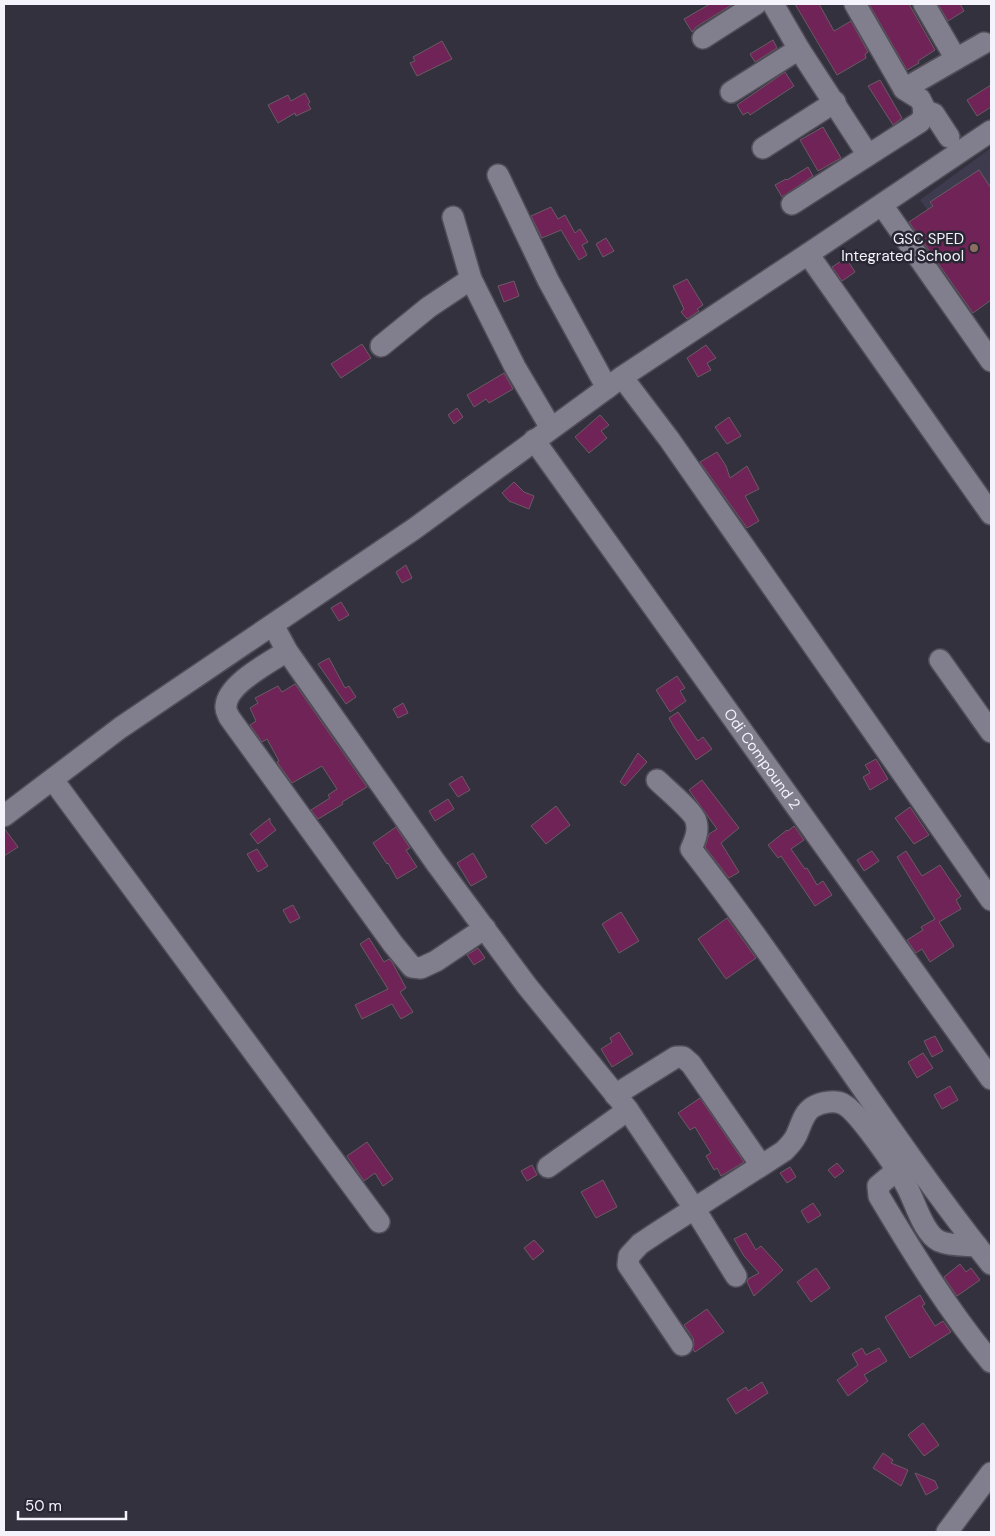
<svg xmlns="http://www.w3.org/2000/svg" width="995" height="1536" font-family="'DM Sans',sans-serif">
	<rect width="100%" height="100%" fill="#34313e"/>
	<polygon fill="#3f3b4e" points="991,148 991,295 920,200"/>
	<g fill="#6f2357" stroke="#6a5b64">
		<polygon points="710,4 733,4 696,27 692,32 684,19"/>
		<polygon points="795,4 819,4 834,31 851,21 868,52 865,54 866,58 837,75"/>
		<polygon points="869,4 909,4 935,50 918,61 919,63 907,70"/>
		<polygon points="938,4 960,4 964,11 948,21"/>
		<polygon points="773,40 777,48 755,62 750,54"/>
		<polygon points="442,41 452,59 417,76 410,63 415,61 413,57"/>
		<polygon points="785,72 794,86 750,115 748,112 743,115 737,105"/>
		<polygon points="880,80 902,118 893,125 868,86"/>
		<polygon points="991,85 991,107 977,116 967,100"/>
		<polygon points="305,93 310,102 308,104 311,109 296,116 295,113 278,123 268,105 288,95 291,101"/>
		<polygon points="823,127 841,158 818,171 800,140"/>
		<polygon points="808,167 813,176 782,197 775,185 786,179 787,180"/>
		<polygon points="979,170 991,188 991,300 973,313 909,222 933,206 930,202"/>
		<polygon points="551,207 558,219 565,215 575,233 580,229 588,242 582,245 587,255 579,260 561,230 542,238 531,216"/>
		<polygon points="606,238 614,251 603,257 596,244"/>
		<polygon points="846,258 855,272 842,281 832,267"/>
		<polygon points="687,279 703,305 697,309 699,311 687,319 681,312 684,309 673,286"/>
		<polygon points="514,281 519,296 504,302 498,286"/>
		<polygon points="362,344 371,358 341,378 331,364"/>
		<polygon points="706,345 716,358 707,363 711,370 698,377 687,358"/>
		<polygon points="504,373 513,389 489,403 486,399 474,407 467,395"/>
		<polygon points="457,408 463,417 454,424 448,415"/>
		<polygon points="600,415 609,425 601,431 607,438 589,453 575,437"/>
		<polygon points="729,417 741,436 727,444 715,427"/>
		<polygon points="717,452 726,466 730,478 747,466 759,489 745,496 759,521 747,528 700,462"/>
		<polygon points="514,482 524,492 534,496 529,509 509,501 502,493"/>
		<polygon points="406,565 412,578 402,583 396,572"/>
		<polygon points="341,602 349,615 339,621 331,608"/>
		<polygon points="329,658 345,688 349,686 356,697 346,704 318,664"/>
		<polygon points="677,676 685,688 680,691 686,701 670,712 656,690"/>
		<polygon points="295,684 367,787 342,802 343,804 318,819 311,810 330,798 328,795 337,789 322,766 292,783 277,762 279,761 267,739 262,742 250,725 256,721 250,708 258,703 255,698 278,686 282,692"/>
		<polygon points="403,703 408,713 398,718 393,709"/>
		<polygon points="678,712 698,741 703,737 712,749 696,760 674,727 669,718"/>
		<polygon points="638,753 647,762 625,786 620,782"/>
		<polygon points="876,759 888,779 870,790 863,777 870,773 865,765"/>
		<polygon points="462,776 470,790 458,797 449,784"/>
		<polygon points="702,780 739,828 721,843 739,872 729,878 705,847 709,834 717,829 689,790"/>
		<polygon points="448,799 454,809 435,821 429,811"/>
		<polygon points="556,806 570,825 546,844 531,826"/>
		<polygon points="910,807 929,835 914,844 895,818"/>
		<polygon points="270,818 270,822 276,830 258,844 250,834"/>
		<polygon points="794,826 804,840 791,849 805,869 807,868 817,885 823,881 832,895 815,906 781,856 778,858 768,845 787,830 788,831"/>
		<polygon points="396,827 410,848 406,850 417,867 397,879 388,863 387,864 373,843"/>
		<polygon points="4,828 18,847 4,856"/>
		<polygon points="257,849 268,866 258,872 247,854"/>
		<polygon points="872,851 879,861 864,871 857,860"/>
		<polygon points="906,851 922,876 940,865 961,896 956,900 961,909 939,922 954,946 930,962 922,949 916,953 907,940 923,930 921,927 935,919 897,857"/>
		<polygon points="473,853 487,877 471,886 457,863"/>
		<polygon points="293,905 300,918 290,923 283,910"/>
		<polygon points="621,912 639,941 619,953 602,924"/>
		<polygon points="727,918 756,958 726,979 698,939"/>
		<polygon points="369,938 384,962 389,959 392,962 406,988 400,992 413,1012 401,1019 392,1004 362,1019 355,1005 388,989 360,944"/>
		<polygon points="478,948 485,958 474,965 467,955"/>
		<polygon points="619,1032 633,1054 612,1067 601,1049 612,1042 610,1038"/>
		<polygon points="935,1036 943,1051 932,1057 924,1041"/>
		<polygon points="923,1053 933,1068 917,1078 908,1062"/>
		<polygon points="950,1086 958,1100 942,1109 934,1095"/>
		<polygon points="700,1098 744,1162 721,1176 717,1168 714,1170 706,1156 711,1153 695,1127 690,1130 678,1113"/>
		<polygon points="367,1142 393,1179 383,1186 375,1173 364,1181 347,1156"/>
		<polygon points="837,1163 844,1171 835,1178 828,1170"/>
		<polygon points="532,1165 537,1175 527,1181 521,1171"/>
		<polygon points="790,1167 796,1177 787,1183 780,1173"/>
		<polygon points="603,1180 617,1207 596,1218 581,1192"/>
		<polygon points="813,1203 821,1215 808,1223 801,1211"/>
		<polygon points="746,1233 756,1250 761,1246 783,1270 754,1296 747,1282 748,1279 759,1273 744,1256 734,1239"/>
		<polygon points="534,1240 544,1251 533,1260 524,1248"/>
		<polygon points="960,1264 966,1272 971,1268 980,1280 957,1296 944,1277"/>
		<polygon points="816,1268 830,1288 811,1302 797,1282"/>
		<polygon points="920,1295 925,1304 922,1306 935,1326 943,1321 951,1332 910,1358 885,1317"/>
		<polygon points="707,1309 724,1332 695,1352 693,1350 694,1344 693,1338 684,1325"/>
		<polygon points="862,1348 866,1355 879,1348 887,1361 864,1375 868,1381 848,1396 837,1380 858,1365 852,1354"/>
		<polygon points="762,1382 768,1393 736,1414 727,1399 746,1387 748,1391"/>
		<polygon points="923,1423 939,1445 924,1456 908,1435"/>
		<polygon points="883,1453 893,1460 891,1463 908,1470 901,1486 873,1468"/>
		<polygon points="915,1473 935,1481 938,1488 926,1495"/>
	</g>
	<g fill="none" stroke-linecap="round" stroke-linejoin="round">
		<g stroke="#504d58" stroke-width="24">
			<g id="minor">
				<polyline points="773,4 799,49 868,155"/>
				<polyline points="924,4 956,59 984,43"/>
				<polyline points="703,38 756,4"/>
				<polyline points="904,89 956,59"/>
				<polyline points="731,92 799,49"/>
				<polyline points="924,110 934,114 949,137"/>
				<polyline points="763,148 835,102"/>
				<polyline points="498,175 548,280 607,388"/>
				<polyline points="792,204 920,122 924,115 923,105 920,99 904,89 855,4"/>
				<polyline points="882,205 991,361"/>
				<polyline points="453,217 471,279 515,367 551,428"/>
				<polyline points="808,254 991,514"/>
				<polyline points="381,346 429,307 471,279"/>
				<polyline points="622,377 669,439 991,900"/>
				<path id="s1" d="M534 440 991 1079"/>
				<polyline points="273,625 287,651 436,863 527,986 628,1110 694,1208 736,1276"/>
				<path d="M287 651C270 662 227 684 226 706 225 710 228 714 229 717L393 944 412 967 421 968 436 961 485 928"/>
				<polyline points="940,660 991,732"/>
				<polyline points="53,780 379,1222"/>
				<path d="M657 780C665 788 694 812 696 821 699 831 695 840 691 849 796 984 885 1130 991 1264"/>
				<polyline points="4,816 120,728 414,529 622,377 808,254 991,131"/>
				<polyline points="615,1095 676,1057 683,1057 691,1064 761,1165"/>
				<polyline points="548,1167 628,1110"/>
				<path d="M897 1170 878 1186 879 1196C913 1253 948 1310 991 1362"/>
				<path d="M682 1345 628 1265 629 1256 640 1244 658 1232 784 1151C789 1146 793 1142 796 1136 801 1126 803 1113 813 1107 821 1102 835 1100 843 1104 858 1111 897 1169 906 1185 915 1201 923 1233 939 1241 950 1246 965 1245 977 1246"/>
				<polyline points="947,1532 991,1473"/>
			</g>
		</g>
		<use href="#minor" stroke="#817e8e" stroke-width="21"/>
	</g>
	<circle fill="#8d6e63" stroke="#2a2734" stroke-width="2" cx="974" cy="248" r="5"/>
	<g text-anchor="middle" dominant-baseline="central" stroke-width="5" stroke-linejoin="round" paint-order="stroke">
		<g font-size="15" fill="#f4f2fb" stroke="#2a2734" text-anchor="end">
			<text x="964" y="239">GSC SPED<tspan x="964" dy="17">Integrated School</tspan></text>
		</g>
		<g font-size="15" fill="#f4f2fb" stroke="#2a2734">
			<text stroke="none"><textPath href="#s1" startOffset="392">Odi Compound 2</textPath></text>
		</g>
	</g>
	<rect width="995" height="1536" fill="none" stroke="#f4f2fb" stroke-width="10"/>
	<path d="M18 1511v8h108v-8" fill="none" stroke="#f4f2fb" stroke-width="2.5"/>
	<text x="25" y="1511" font-size="15" fill="#f4f2fb" stroke="#2a2734" stroke-width="4" paint-order="stroke">50 m</text>
</svg>
